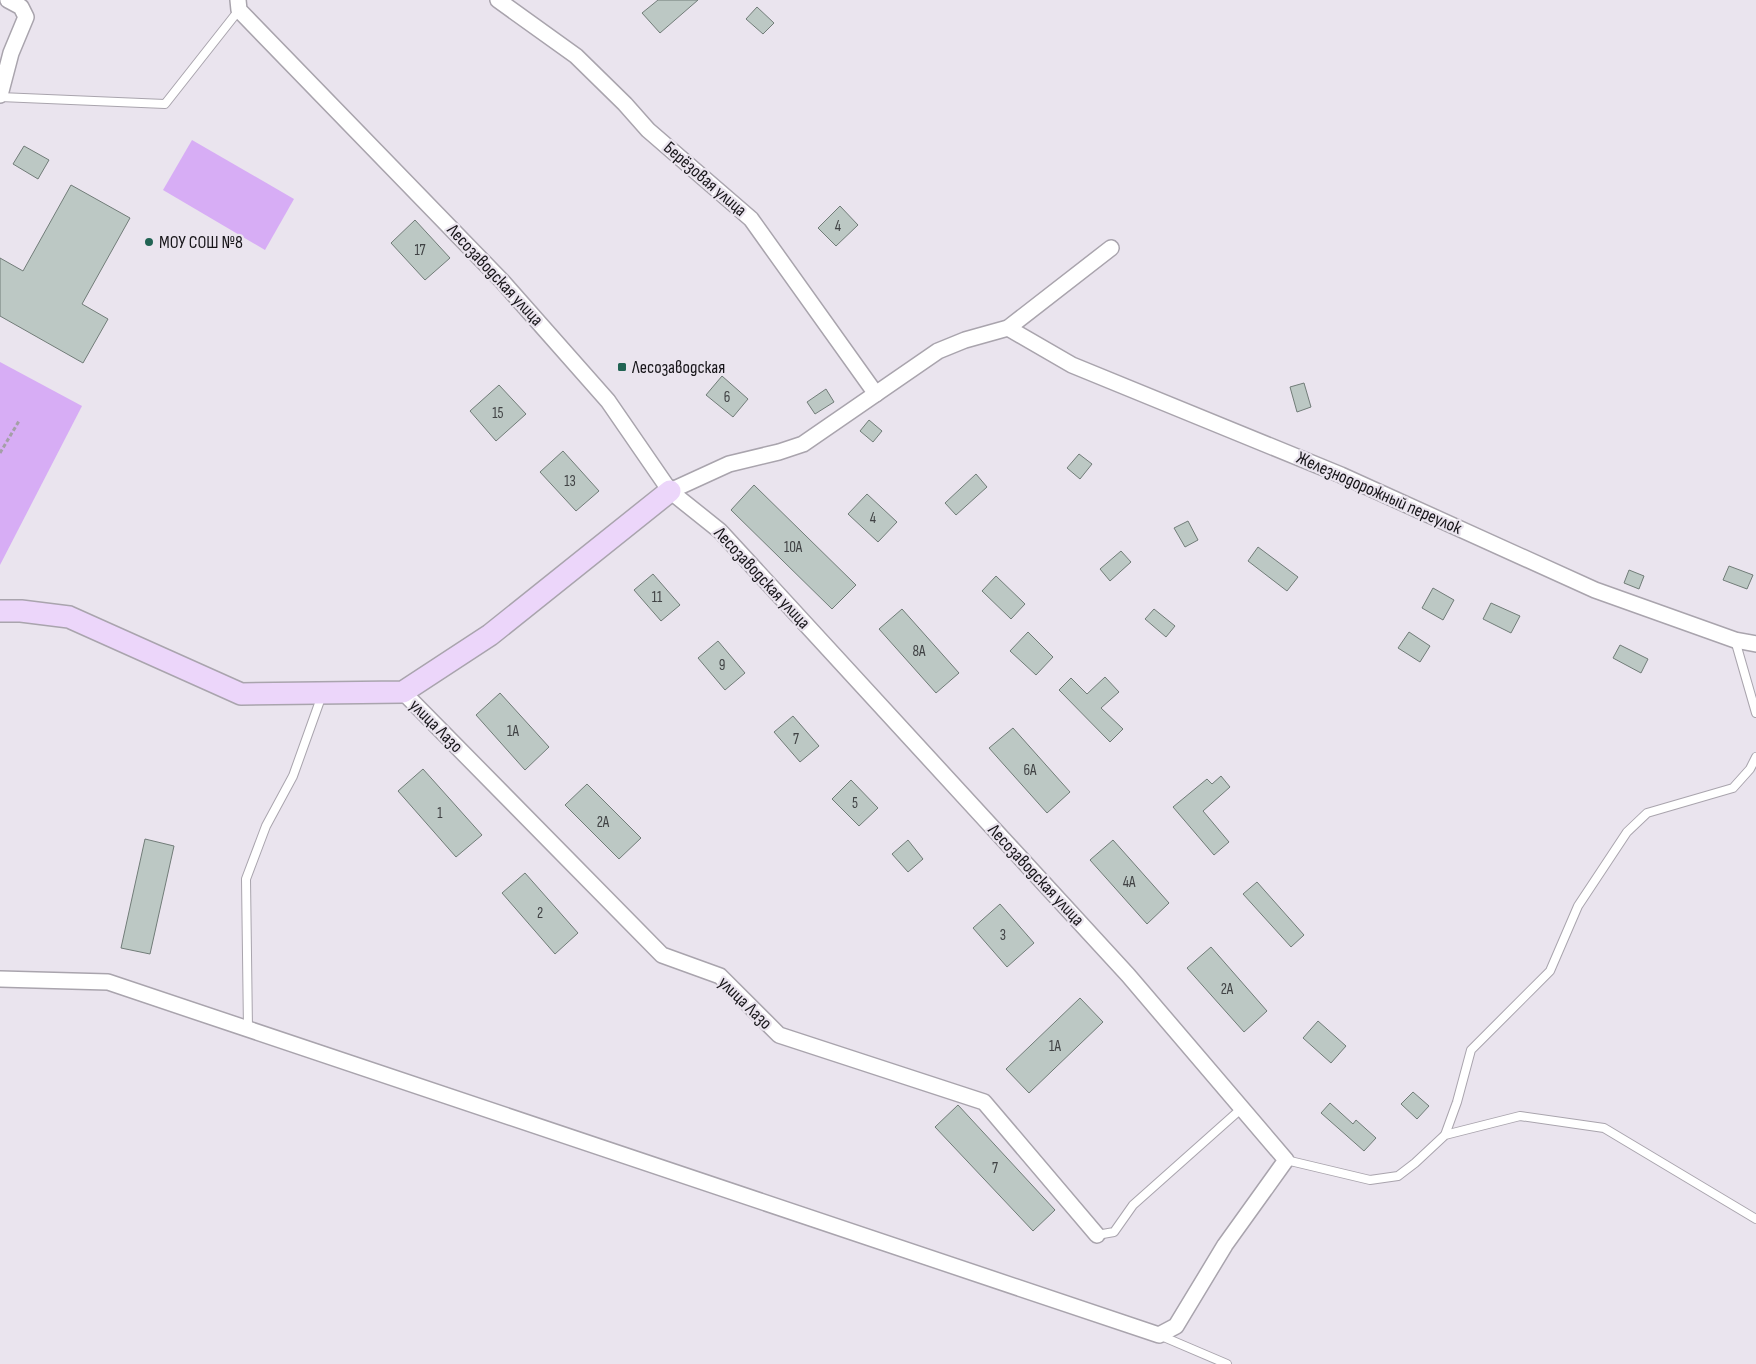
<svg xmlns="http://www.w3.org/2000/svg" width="1756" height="1364" font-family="'Sofia Sans Condensed',sans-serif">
	<rect width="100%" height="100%" fill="#eae4ee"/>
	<g fill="#d7adf5">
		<polygon points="192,140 294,199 265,250 163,190"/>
		<polygon points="0,362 82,406 0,565"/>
	</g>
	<g fill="#bcc8c4" stroke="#717c78">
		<polygon points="658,0 698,0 660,33 642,13"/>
		<polygon points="757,7 774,23 763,34 746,19"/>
		<polygon points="24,146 49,160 38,179 13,164"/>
		<polygon points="71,185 130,218 82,304 108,319 83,363 0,316 0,258 23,271"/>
		<polygon points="840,206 858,225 836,246 818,228"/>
		<polygon points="415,220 450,258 425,280 391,243"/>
		<polygon points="722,376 748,399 733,417 706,395"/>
		<polygon points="1304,383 1311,407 1297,412 1290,387"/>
		<polygon points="499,385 526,414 496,441 470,411"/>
		<polygon points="826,389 834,402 815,414 807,402"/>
		<polygon points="869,420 882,431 873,442 860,431"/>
		<polygon points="563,451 599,491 576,511 540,472"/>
		<polygon points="1079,454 1092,464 1080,479 1067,468"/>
		<polygon points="976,474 987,487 956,515 945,503"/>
		<polygon points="754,485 856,585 832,609 731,510"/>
		<polygon points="867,494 897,522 878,542 848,514"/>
		<polygon points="1188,521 1198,540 1185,547 1174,528"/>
		<polygon points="1258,547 1298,577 1287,591 1248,561"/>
		<polygon points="1121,551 1131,562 1110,581 1100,569"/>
		<polygon points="1729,566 1753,575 1747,589 1723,580"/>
		<polygon points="1629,570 1644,576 1639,589 1624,583"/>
		<polygon points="653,574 680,605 661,621 634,590"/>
		<polygon points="996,576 1025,604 1011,619 982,591"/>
		<polygon points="1433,588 1454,600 1443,620 1422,608"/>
		<polygon points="1491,603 1520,616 1511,633 1483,619"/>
		<polygon points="902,609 959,673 936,693 879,629"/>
		<polygon points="1154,609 1175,626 1166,637 1145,619"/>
		<polygon points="1028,632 1053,657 1036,675 1010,651"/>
		<polygon points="1409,632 1430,646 1420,662 1398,648"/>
		<polygon points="718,641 745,673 725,690 698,658"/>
		<polygon points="1620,645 1648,659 1641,673 1613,658"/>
		<polygon points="1105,677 1119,692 1101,708 1123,729 1110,742 1059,690 1071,678 1087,694"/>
		<polygon points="500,693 549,747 525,770 476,715"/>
		<polygon points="793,716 819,746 800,762 774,732"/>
		<polygon points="1013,728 1070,792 1047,813 989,748"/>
		<polygon points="423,769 482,835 456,857 398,791"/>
		<polygon points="1221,776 1230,787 1203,811 1229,842 1214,855 1173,807 1207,779 1212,784"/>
		<polygon points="851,780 878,808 859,826 832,799"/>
		<polygon points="587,784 641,838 619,859 565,805"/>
		<polygon points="145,839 174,846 150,954 121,948"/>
		<polygon points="908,840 923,859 908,872 892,854"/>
		<polygon points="1113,840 1169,903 1147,924 1090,860"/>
		<polygon points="525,873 578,933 555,954 502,893"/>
		<polygon points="1257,882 1304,935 1291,947 1243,894"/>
		<polygon points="1000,904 1034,943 1007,967 973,928"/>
		<polygon points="1211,947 1267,1011 1244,1032 1187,968"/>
		<polygon points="1080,998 1103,1022 1029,1093 1006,1069"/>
		<polygon points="1318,1021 1346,1046 1331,1063 1303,1038"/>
		<polygon points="1413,1092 1429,1106 1417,1119 1401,1104"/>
		<polygon points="1330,1103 1353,1124 1356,1120 1376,1138 1364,1151 1321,1113"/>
		<polygon points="958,1105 1055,1210 1033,1231 935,1127"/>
	</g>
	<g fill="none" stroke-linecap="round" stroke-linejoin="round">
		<g stroke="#a9a4ad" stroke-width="10">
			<g id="lane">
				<polyline points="0,97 165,104 239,10"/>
				<polyline points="1735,640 1756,713"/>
				<polyline points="248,1029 246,879 266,826 293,776 322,695"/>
				<polyline points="1445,1135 1457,1102 1471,1050 1550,971 1578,906 1627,832 1647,813 1733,788 1750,769 1756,757"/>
				<polyline points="1286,1160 1370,1180 1398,1176 1415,1163 1445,1135 1520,1116 1604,1128 1756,1219"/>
				<polyline points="1097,1235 1114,1232 1133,1205 1242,1108"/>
				<polyline points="1159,1335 1227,1364"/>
			</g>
		</g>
		<g stroke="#a9a4ad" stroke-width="18">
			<g id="street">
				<polyline points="498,0 576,56 625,104 648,130 751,219 876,394"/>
				<polyline points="0,95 11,53 26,17 21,7 8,0"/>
				<polyline points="1008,328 1072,365 1341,475 1595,590 1735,640 1756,644"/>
				<polyline points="670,491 729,464 779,452 803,444 938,351 965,340 1008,328 1111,248"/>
				<polyline points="403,692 662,955 720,976 779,1035 984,1102 1097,1235"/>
				<polyline points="0,979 108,982 1159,1335 1176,1326 1225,1245 1286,1160 1128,975 720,531 670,491 608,401 502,281 239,10 238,0"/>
			</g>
		</g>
		<g stroke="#a9a4ad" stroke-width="24">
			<polyline id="secondary" points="0,611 21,611 69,617 241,694 403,692 490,635 670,491"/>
		</g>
		<polyline stroke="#a49fa7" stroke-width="3" stroke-dasharray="4 2.5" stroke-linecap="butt" points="0,453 19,421"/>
		<use href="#lane" stroke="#fff" stroke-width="8"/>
		<use href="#street" stroke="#fff" stroke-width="15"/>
		<use href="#secondary" stroke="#ecd6fa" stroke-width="21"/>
	</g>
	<g fill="#216353" stroke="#eae4ee" stroke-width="2">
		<circle cx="149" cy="242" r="5"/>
		<rect x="617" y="362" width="10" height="10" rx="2.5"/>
	</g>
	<g text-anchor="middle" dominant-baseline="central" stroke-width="4.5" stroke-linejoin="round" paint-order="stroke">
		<g font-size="15" fill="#404244">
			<text x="838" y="226">4</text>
			<text x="420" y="250">17</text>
			<text x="727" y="397">6</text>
			<text x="498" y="413">15</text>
			<text x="570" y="481">13</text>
			<text x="873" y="518">4</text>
			<text x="793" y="547">10А</text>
			<text x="657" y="597">11</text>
			<text x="919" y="651">8А</text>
			<text x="722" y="665">9</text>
			<text x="513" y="731">1А</text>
			<text x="796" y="739">7</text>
			<text x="1030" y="770">6А</text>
			<text x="855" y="803">5</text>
			<text x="440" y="813">1</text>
			<text x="603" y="822">2А</text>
			<text x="1129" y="882">4А</text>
			<text x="540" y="913">2</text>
			<text x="1003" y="935">3</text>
			<text x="1227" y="989">2А</text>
			<text x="1055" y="1046">1А</text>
			<text x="995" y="1168">7</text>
		</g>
		<g font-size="18" fill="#171519" stroke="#eae4ee">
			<text transform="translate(705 179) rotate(41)">Берёзовая улица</text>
			<text transform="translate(495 275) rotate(47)">Лесозаводская улица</text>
			<text transform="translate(1379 493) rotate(24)">Железнодорожный переулок</text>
			<text transform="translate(762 578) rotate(47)">Лесозаводская улица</text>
			<text transform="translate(436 726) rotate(45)">улица Лазо</text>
			<text transform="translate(1036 875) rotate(47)">Лесозаводская улица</text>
			<text transform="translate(745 1003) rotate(44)">улица Лазо</text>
		</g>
		<g font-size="18" fill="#171519" stroke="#eae4ee" text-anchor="start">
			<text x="159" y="242">МОУ СОШ №8</text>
			<text x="632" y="367">Лесозаводская</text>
		</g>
	</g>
</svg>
